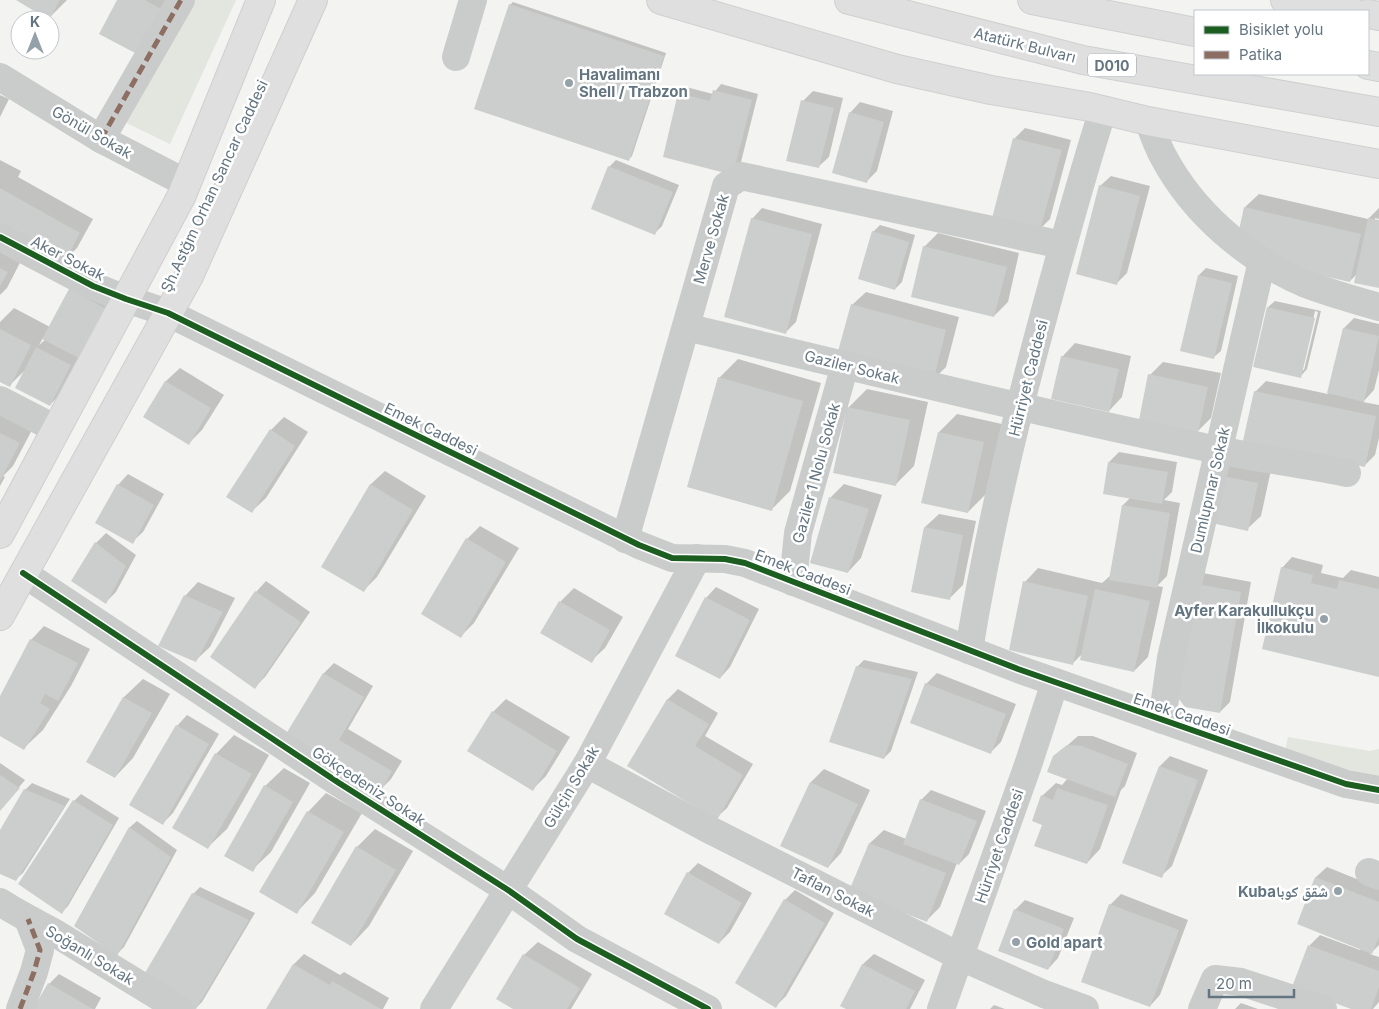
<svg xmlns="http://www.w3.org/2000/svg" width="1379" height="1009" font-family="Inter,'Noto Naskh Arabic',sans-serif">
	<rect width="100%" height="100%" fill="#f3f3f1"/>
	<g fill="#e2e6df">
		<polygon points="181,0 236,0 170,144 114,117"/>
		<polygon points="1288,737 1370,751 1379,749 1379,788 1283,760"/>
	</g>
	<g fill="#0003" fill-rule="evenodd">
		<polygon points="19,0 67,0 49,18"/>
		<polygon points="118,0 173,0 136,53"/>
		<polygon points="513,2 666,53 632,156 629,159 510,5"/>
		<polygon points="721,84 758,94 740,166 733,173 679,94 686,87 713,94"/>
		<polygon points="813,91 843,98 829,157 818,167 803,101"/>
		<polygon points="0,95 9,99 0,117"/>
		<polygon points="860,102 893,111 877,171 867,181 850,113"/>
		<polygon points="1025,128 1071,140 1050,219 1040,229 993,217 1015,138"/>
		<polygon points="0,160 21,171 18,177 93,219 77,248 64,261 0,229"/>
		<polygon points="616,160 679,185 662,226 655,233 609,167"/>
		<polygon points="1111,176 1150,186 1127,273 1117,283 1100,186"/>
		<polygon points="1259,194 1368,219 1379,208 1379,219 1375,218 1375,221 1379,222 1379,287 1358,273 1350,281 1245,207"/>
		<polygon points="762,208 822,224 796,322 786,332 752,219"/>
		<polygon points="880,225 915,235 902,282 895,289 873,232"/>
		<polygon points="938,233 1019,253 1008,302 994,316 924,247"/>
		<polygon points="0,240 25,253 7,288 0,295"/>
		<polygon points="1206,268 1238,276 1221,351 1214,357 1199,275"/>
		<path d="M84 276 124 298 63 391 50 405 24 371 9 386 0 381V322L14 308 50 327 70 290ZM43 338 46 339 39 345Z"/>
		<polygon points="866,292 959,317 946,367 932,381 852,305"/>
		<path d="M1275 301 1321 311 1307 369 1301 376 1268 307ZM1315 311 1318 312 1304 370H1301Z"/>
		<polygon points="1354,318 1379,324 1379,370 1374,390 1363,402 1379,405 1379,438 1375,455 1365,465 1255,392 1266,381 1328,394 1344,328"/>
		<polygon points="1075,343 1131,356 1122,397 1109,411 1062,357"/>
		<polygon points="738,359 821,383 790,491 771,510 719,378"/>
		<polygon points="1163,362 1221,373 1211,418 1198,431 1150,375"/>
		<polygon points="180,368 224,395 202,430 189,443 145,416 166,381"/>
		<polygon points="867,389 928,402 914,466 895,485 848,408"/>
		<polygon points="0,413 32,430 13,466 3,476 5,477 0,486"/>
		<polygon points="957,414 1002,424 987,493 968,512 939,432"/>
		<polygon points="284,417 308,432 266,498 252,511 271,430"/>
		<polygon points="1119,452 1177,462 1172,492 1164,500 1180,503 1167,576 1157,586 1163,587 1148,657 1134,671 1082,654 1072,664 1025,582 1038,568 1102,583 1110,576 1123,505 1131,497 1109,462"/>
		<polygon points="1233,462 1271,470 1261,516 1247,529 1219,475"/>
		<polygon points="385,471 426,496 377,577 363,591 322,566 371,484"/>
		<polygon points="128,474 164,494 143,532 132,542 118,485"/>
		<polygon points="844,484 882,495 861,558 848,572 811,563 831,497"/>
		<polygon points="939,514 976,521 963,585 949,599 912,591 925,527"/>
		<polygon points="480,526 519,548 474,623 461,636 467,539"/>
		<polygon points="106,533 136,555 116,592 106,602 96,543"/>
		<polygon points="1292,557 1323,565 1321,573 1343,578 1351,570 1379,577 1379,675 1282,568"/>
		<polygon points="1203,573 1251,582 1230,702 1220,712 1186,706"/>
		<polygon points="266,581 310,612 265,677 255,687 211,657 256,592"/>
		<polygon points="198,582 235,598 210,647 196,660 185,596"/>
		<polygon points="716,587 759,609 730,667 720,678 706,598"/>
		<polygon points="574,588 623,617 605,648 591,661 542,633 560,602"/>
		<polygon points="44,626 90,649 71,686 43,730 24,748 0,735 0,698 31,640"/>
		<polygon points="864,660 918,672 891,751 884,758 857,667"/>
		<polygon points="334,663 373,686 348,729 402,761 391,779 381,789 288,734 324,673"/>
		<polygon points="937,673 1016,704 1001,742 990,753 926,684"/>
		<polygon points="143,679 170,694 133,758 115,777 88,762 124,697"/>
		<polygon points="678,689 718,713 705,736 753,764 727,808 716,818 628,766 668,699"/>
		<polygon points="506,699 570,737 546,776 533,789 493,712"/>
		<polygon points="187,715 219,734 173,813 163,823 177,726"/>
		<polygon points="234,735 269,755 227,829 208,847 216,754"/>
		<polygon points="1078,736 1093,736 1137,753 1125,786 1121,790 1100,849 1087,863 1043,824 1042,796 1056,783 1062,785 1068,778 1054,757"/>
		<polygon points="1170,756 1208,770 1172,866 1161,876 1160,766"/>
		<polygon points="0,763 25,780 0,810"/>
		<polygon points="284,768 310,783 271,852 252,870 265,786"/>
		<polygon points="824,769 870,790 841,853 828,867 811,782"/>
		<polygon points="32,783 70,799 23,873 16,879 0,872 0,832 25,790"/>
		<polygon points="931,790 986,811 969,854 959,864 957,863 940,907 926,921 851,891 870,843 884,830 906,839 921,800"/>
		<polygon points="326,793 362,813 315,893 297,912 308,812"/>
		<polygon points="81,794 119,818 68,906 62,912 74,801"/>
		<polygon points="137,821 177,850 124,947 117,954 75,925 130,827"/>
		<polygon points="375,829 413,851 369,926 351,945 357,847"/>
		<polygon points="698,863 752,893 730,932 719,943 688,873"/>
		<polygon points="1327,867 1379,888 1379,945 1370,954 1379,957 1379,1002 1373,1009 1354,1009 1294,987 1310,945 1320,935 1360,950 1361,948 1298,923 1316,877"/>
		<polygon points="200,887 255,913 202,1002 195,1009 144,977 193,894"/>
		<polygon points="795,890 834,913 786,996 776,1006 785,900"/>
		<polygon points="1121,894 1188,920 1160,995 1150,1006 1110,905"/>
		<polygon points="1025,900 1074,918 1058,958 1048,969 1015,910"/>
		<polygon points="538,942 592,974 571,1009 516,1009 524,955"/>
		<polygon points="304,954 340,975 344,972 389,998 383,1009 268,1009 294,964"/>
		<polygon points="874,954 925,980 910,1009 846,1009 847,1008 842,1006 863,964"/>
		<polygon points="59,974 101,998 95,1009 34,1009 49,984"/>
		<polygon points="1241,1003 1258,1009 1235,1009"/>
		<polygon points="994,1005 1005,1009 990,1009"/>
	</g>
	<g fill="#cccecd">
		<polygon points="16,0 60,0 49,20"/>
		<polygon points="117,0 145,0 161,9 137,54 99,34"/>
		<polygon points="509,4 664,56 629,161 474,109"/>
		<polygon points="713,90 752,100 733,175 663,157 678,93 710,101"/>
		<polygon points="801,100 834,108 819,168 786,161"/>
		<polygon points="849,112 884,122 867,183 832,173"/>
		<polygon points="1013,138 1062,150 1040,230 992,218"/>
		<polygon points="608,166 673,192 655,235 591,209"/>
		<polygon points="1099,185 1140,196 1117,285 1076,274"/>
		<polygon points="0,188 80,233 64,263 0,230"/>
		<polygon points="1244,207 1361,234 1350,282 1283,267 1238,235"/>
		<polygon points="751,218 812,234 786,334 724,317"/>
		<polygon points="1368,218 1379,220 1379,288 1354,283"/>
		<polygon points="872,231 909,242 895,290 858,279"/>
		<polygon points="923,246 1007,267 994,317 911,297"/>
		<polygon points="0,268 8,272 0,286"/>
		<polygon points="1198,275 1232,283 1214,359 1180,351"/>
		<polygon points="69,289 112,312 84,361 42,339"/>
		<polygon points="851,304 946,330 933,382 837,355"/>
		<polygon points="1267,307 1315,318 1301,378 1253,367"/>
		<polygon points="1343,328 1379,336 1364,402 1327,393"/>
		<polygon points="0,329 31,345 10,387 0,382"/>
		<polygon points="36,347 71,365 50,406 15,388"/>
		<polygon points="1061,356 1119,369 1109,412 1051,399"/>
		<polygon points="1148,374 1208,387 1198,433 1139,420"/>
		<polygon points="718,377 803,401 772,511 687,487"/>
		<polygon points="165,381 211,408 189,445 143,417"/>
		<polygon points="1254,391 1376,416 1365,467 1243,441"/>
		<polygon points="847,407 910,420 896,486 833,473"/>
		<polygon points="270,429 295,446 252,513 226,497"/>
		<polygon points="938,432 984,442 968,513 921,503"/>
		<polygon points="0,433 20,443 0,481"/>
		<polygon points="1108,462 1168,472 1162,504 1103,494"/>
		<polygon points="1218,475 1258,483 1248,531 1207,522"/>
		<polygon points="117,484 154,505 133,544 95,523"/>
		<polygon points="370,484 413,510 364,592 321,567"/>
		<polygon points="829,497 869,509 848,573 810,563"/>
		<polygon points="1122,505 1170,513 1157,588 1109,580"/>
		<polygon points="924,527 963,535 950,600 911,592"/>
		<polygon points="466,538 506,562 461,638 421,614"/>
		<polygon points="95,542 126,566 106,604 71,581"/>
		<polygon points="1281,567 1313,575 1311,583 1337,589 1339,580 1379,589 1379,677 1262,649"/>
		<polygon points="1023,581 1088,596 1073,665 1009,650"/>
		<polygon points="1191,583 1241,592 1220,713 1185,707 1172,690"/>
		<polygon points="1095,589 1150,601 1134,672 1080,660"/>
		<polygon points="255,591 301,622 255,689 210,657"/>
		<polygon points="184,595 223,612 196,662 158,646"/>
		<polygon points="705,597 750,620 720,679 675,656"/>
		<polygon points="559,601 610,630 592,663 540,633"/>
		<polygon points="30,639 78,663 58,701 45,694 40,703 50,709 24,750 0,736 0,696"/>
		<polygon points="856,666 912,679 884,759 829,742"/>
		<polygon points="323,673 364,697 339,740 392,771 381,791 286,734"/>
		<polygon points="925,683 1006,714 991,754 910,723"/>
		<polygon points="123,697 152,713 115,778 86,762"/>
		<polygon points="667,699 709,724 695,746 743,775 717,820 627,766"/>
		<polygon points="492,711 557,751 533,791 467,751"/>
		<polygon points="176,725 209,744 163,825 129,805"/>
		<polygon points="1067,745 1082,746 1128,764 1115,797 1047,772 1053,756"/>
		<polygon points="215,753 252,774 208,849 172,828"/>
		<polygon points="1159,766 1198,780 1162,878 1122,863"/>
		<polygon points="0,775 20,788 0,811"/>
		<polygon points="810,782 858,804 828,868 780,846"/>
		<polygon points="264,785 293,802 253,872 224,856"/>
		<polygon points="1057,788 1108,805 1087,864 1034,846 1042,825 1032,821 1041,795 1053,800"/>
		<polygon points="24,789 65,806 16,881 0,874 0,830"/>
		<polygon points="920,799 977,821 959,865 903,844"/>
		<polygon points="73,800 113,825 62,914 18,884"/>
		<polygon points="307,811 344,832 297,914 259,892"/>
		<polygon points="129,827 171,857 117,956 74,926"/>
		<polygon points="869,843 946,873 927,922 849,891"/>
		<polygon points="356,846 396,870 351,946 311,923"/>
		<polygon points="687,872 742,903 719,944 664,914"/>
		<polygon points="1315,877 1379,902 1379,937 1372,954 1297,924"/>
		<polygon points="192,893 249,920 196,1009 193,1009 142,978"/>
		<polygon points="784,899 825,923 776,1008 735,983"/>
		<polygon points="1109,904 1179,930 1150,1007 1081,982"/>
		<polygon points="1014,909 1064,929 1048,970 998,951"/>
		<polygon points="1308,945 1379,971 1379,987 1371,1009 1351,1009 1292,987"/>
		<polygon points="523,954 580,988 567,1009 513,1009 496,999"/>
		<polygon points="293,964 330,985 332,981 381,1009 266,1009"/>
		<polygon points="862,964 915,991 906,1009 846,1009 840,1006"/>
		<polygon points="48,983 93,1009 33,1009"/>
	</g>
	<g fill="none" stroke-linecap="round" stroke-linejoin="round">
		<g stroke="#cfcfcf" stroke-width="30">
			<g id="major">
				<polyline points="0,534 181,197 261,0"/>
				<polyline points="0,616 189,276 313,0"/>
			</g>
		</g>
		<g stroke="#cfd0d0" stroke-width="30">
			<g id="highway">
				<polyline points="661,0 897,69 991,90 1090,107 1148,121 1379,164"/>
				<polyline points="849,0 1083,60 1379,112"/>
				<polyline points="1032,0 1195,32"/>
				<polyline points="1285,0 1351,11"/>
				<polyline points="1368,14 1379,16"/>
				<polyline points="1368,65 1379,67"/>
			</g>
		</g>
		<g stroke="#cacccc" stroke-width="28">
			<polyline points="456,57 473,0"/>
			<polyline points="0,77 101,139 186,183"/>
			<path d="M1148 121C1153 132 1157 145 1163 156 1193 213 1247 259 1306 284 1329 293 1355 300 1379 307"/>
			<polyline points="101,139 181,0"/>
			<polyline points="0,237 93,286 126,299 168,313 639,545 672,558 725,559 745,563 1018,669 1346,784 1379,790"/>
			<path d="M686 327C857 368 1027 410 1199 446 1248 457 1298 463 1347 473"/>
			<polyline points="0,400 56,429"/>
			<polyline points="625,539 726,186 741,176 1062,245"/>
			<polyline points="23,573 339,783 508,890 577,939 708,1009"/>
			<polyline points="793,582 798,533 845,365"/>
			<path d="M969 650C988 534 1015 420 1046 307 1064 241 1082 175 1103 110"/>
			<polyline points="1162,720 1171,658 1262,261"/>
			<polyline points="587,764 706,828 961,957 1044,994 1085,1009"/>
			<polyline points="1369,872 1379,876"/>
			<path d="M0 902C18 914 37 923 55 933L179 1009"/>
			<polyline points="20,1009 34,972 40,950 28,919"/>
			<polyline points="434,1009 587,764 697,558"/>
			<polyline points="941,1009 1028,765 1055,682"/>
			<polyline points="1202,1009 1215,979 1241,982 1323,1009"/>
		</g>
		<use href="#major" stroke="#dfdfe0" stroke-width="28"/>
		<use href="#highway" stroke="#dfdfe0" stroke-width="28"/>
		<g stroke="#8d6e63" stroke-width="5" stroke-dasharray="10 5" stroke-linecap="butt">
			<polyline points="101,139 181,0"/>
			<polyline points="20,1009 34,972 40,950 28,919"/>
		</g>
		<g stroke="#fff" stroke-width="9">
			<g id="cycleway">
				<polyline points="0,237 93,286 126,299 168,313 639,545 672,558 725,559 745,563 1018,669 1346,784 1379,790"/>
				<polyline points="23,573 339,783 508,890 577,939 708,1009"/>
			</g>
		</g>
		<use href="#cycleway" stroke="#1b5e20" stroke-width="6"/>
	</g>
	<g fill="#95a1a8" stroke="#fff" stroke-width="2">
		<circle cx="569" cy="83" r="5"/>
		<circle cx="1324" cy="619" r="5"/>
		<circle cx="1338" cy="891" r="5"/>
		<circle cx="1016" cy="942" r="5"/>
	</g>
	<g text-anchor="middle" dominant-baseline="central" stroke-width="5" stroke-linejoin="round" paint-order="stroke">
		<rect fill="#fff" stroke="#929ea7" stroke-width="1" x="1088" y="53.5" width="48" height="23" rx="4"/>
		<g font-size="14" font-weight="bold" fill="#637581">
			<text x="1112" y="65">D010</text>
		</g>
		<g font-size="15" fill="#637581" stroke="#fff">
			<text transform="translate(1025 45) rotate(14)">Atatürk Bulvarı</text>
			<text transform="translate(92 132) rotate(30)">Gönül Sokak</text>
			<text transform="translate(214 186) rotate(-65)">Şh.Astğm Orhan Sancar Caddesi</text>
			<text transform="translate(711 239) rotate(-74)">Merve Sokak</text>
			<text transform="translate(68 258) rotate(27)">Aker Sokak</text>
			<text transform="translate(852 367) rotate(14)">Gaziler Sokak</text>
			<text transform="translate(1028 378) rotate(-76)">Hürriyet Caddesi</text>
			<text transform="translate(431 429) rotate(26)">Emek Caddesi</text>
			<text transform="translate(816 473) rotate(-75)">Gaziler 1 Nolu Sokak</text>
			<text transform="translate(1210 490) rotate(-77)">Dumlupınar Sokak</text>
			<text transform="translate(803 572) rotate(21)">Emek Caddesi</text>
			<text transform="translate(1182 714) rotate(19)">Emek Caddesi</text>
			<text transform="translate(369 786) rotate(33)">Gökçedeniz Sokak</text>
			<text transform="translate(571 787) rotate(-59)">Gülçin Sokak</text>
			<text transform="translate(999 846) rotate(-71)">Hürriyet Caddesi</text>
			<text transform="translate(833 892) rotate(27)">Taflan Sokak</text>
			<text transform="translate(90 955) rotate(31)">Soğanlı Sokak</text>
		</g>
		<g font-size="15" font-weight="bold" fill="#637581" stroke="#fff" text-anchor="start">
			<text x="579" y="74">Havalimanı<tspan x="579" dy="17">Shell / Trabzon</tspan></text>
			<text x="1314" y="610" text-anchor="end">Ayfer Karakullukçu<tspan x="1314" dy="17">İlkokulu</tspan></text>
			<text x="1328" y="891" text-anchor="end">Kubaشقق كوبا</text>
			<text x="1026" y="942">Gold apart</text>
		</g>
	</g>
	<rect x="1194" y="10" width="175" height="65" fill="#ffffff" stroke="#c1c8cd"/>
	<rect x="1204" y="26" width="25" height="8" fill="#1b5e20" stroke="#c1c8cd"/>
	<text x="1239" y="35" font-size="15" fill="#637581">Bisiklet yolu</text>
	<rect x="1204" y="51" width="25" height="8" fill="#8d6e63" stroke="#c1c8cd"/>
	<text x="1239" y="60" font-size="15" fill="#637581">Patika</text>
	<g transform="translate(35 35)"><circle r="24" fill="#ffffff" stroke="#c1c8cd"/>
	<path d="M0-4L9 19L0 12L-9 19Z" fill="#95a1a8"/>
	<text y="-8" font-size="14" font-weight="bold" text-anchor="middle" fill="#637581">K</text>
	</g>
	<path d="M1209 989v8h85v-8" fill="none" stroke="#637581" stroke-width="2.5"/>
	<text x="1216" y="989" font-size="15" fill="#637581" stroke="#ffffff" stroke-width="4" paint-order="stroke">20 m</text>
</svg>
